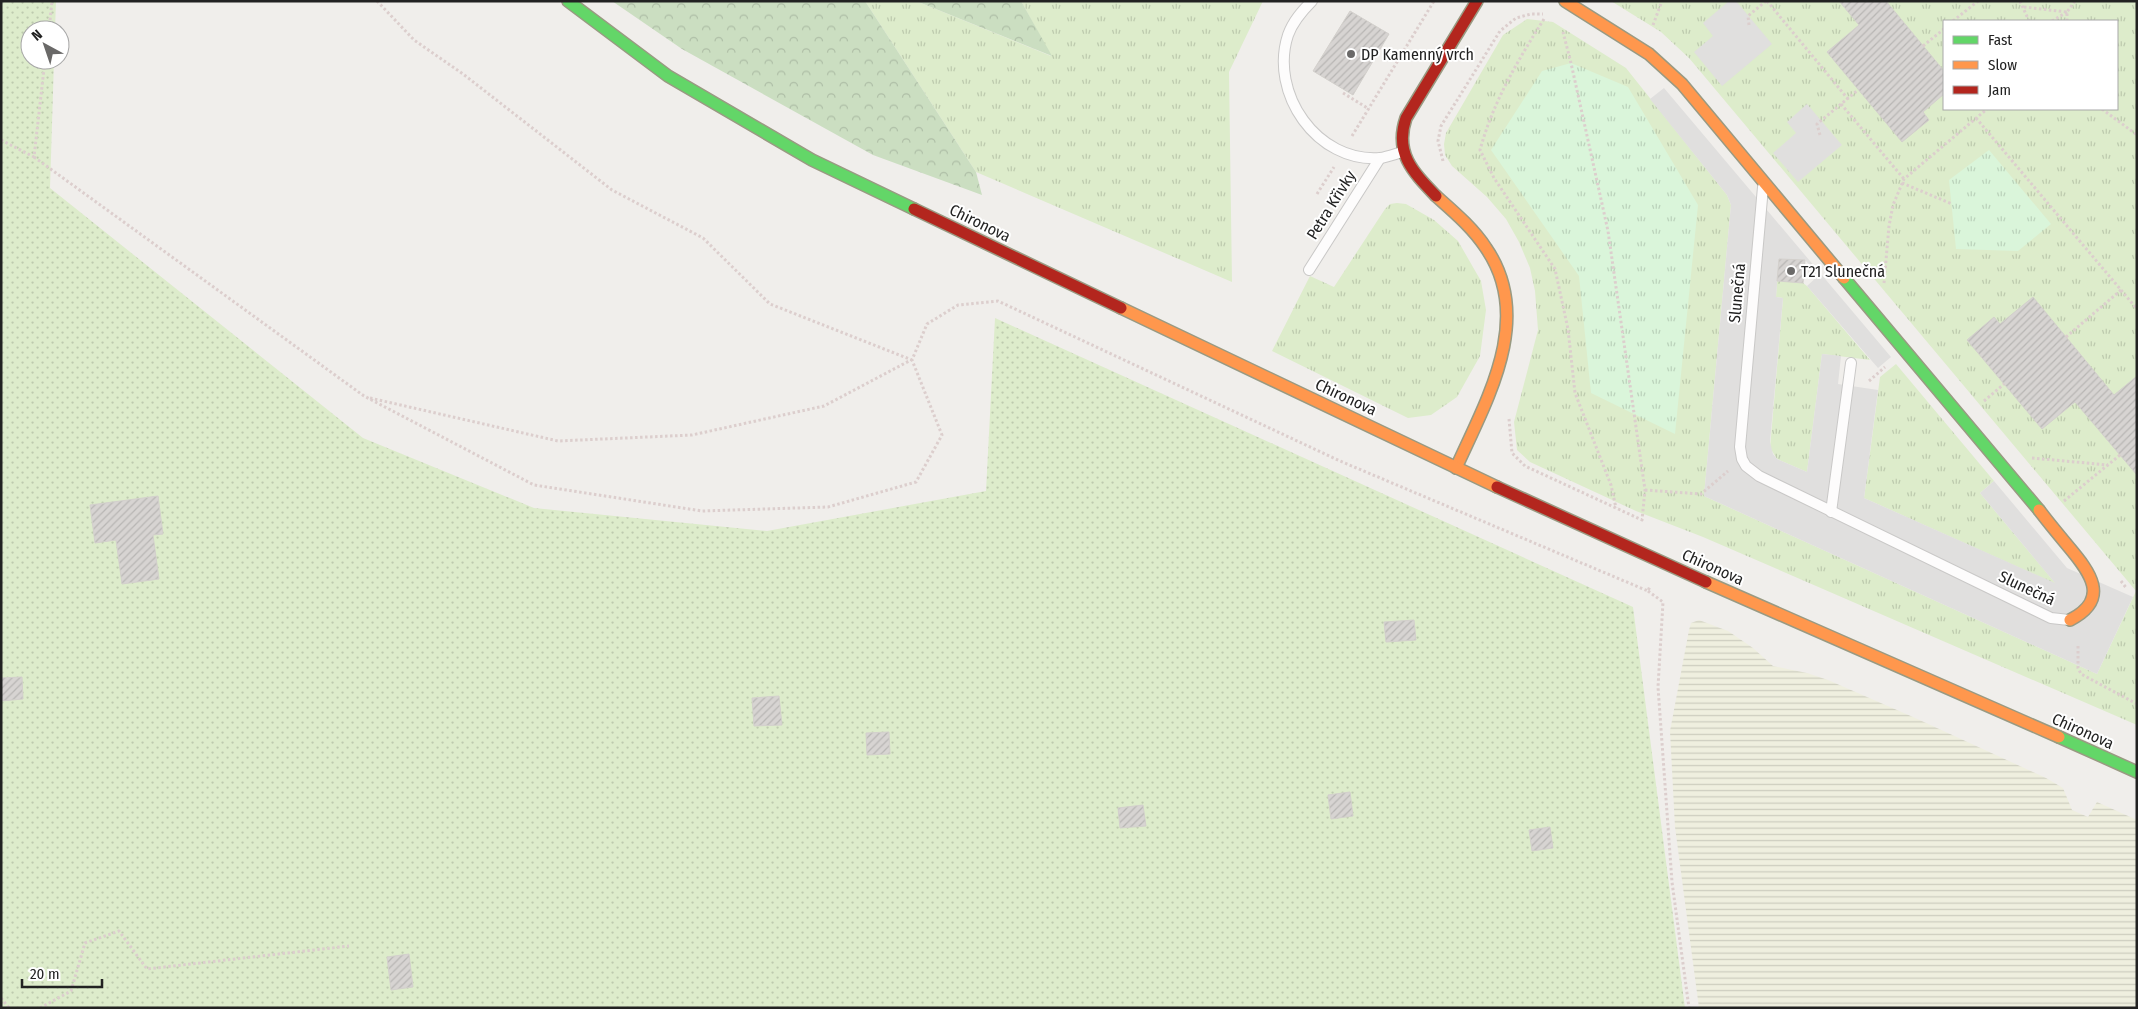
<svg xmlns="http://www.w3.org/2000/svg" width="2138" height="1009" font-family="'Fira Sans Condensed',sans-serif">
	<defs>
		<pattern id="farmland-rules" width="6" height="5" patternUnits="userSpaceOnUse" patternTransform="scale(1.25)"><rect width="6" height="5" fill="#efefdf"/><path d="M0 2.5h6" fill="none" stroke="#cdcdbf"/></pattern>
		<pattern id="grass-tufts" width="24" height="20" patternUnits="userSpaceOnUse" patternTransform="scale(1.25)"><rect width="24" height="20" fill="#ddeccb"/><path d="M3 7l-1-3M5 7V3M7 7l1-3M15 17l-1-3M17 17v-4M19 17l1-3" fill="none" stroke="#bdcaae"/></pattern>
		<pattern id="forest-crowns" width="20" height="18" patternUnits="userSpaceOnUse" patternTransform="scale(1.25)"><rect width="20" height="18" fill="#cbdec1"/><path d="M2 6a3 3 0 1 1 6 0M12 15a3 3 0 1 1 6 0" fill="none" stroke="#aebea6"/></pattern>
		<pattern id="park-tufts" width="24" height="20" patternUnits="userSpaceOnUse" patternTransform="scale(1.25)"><rect width="24" height="20" fill="#daf5da"/><path d="M3 7l-1-3M5 7V3M7 7l1-3M15 17l-1-3M17 17v-4M19 17l1-3" fill="none" stroke="#bbd2bb"/></pattern>
		<pattern id="garden-dots" width="8" height="8" patternUnits="userSpaceOnUse" patternTransform="scale(1.25)"><rect width="8" height="8" fill="#ddeccb"/><path d="M2 2h.1M6 6h.1" fill="none" stroke="#bdcaae" stroke-width="1.8" stroke-linecap="round"/></pattern>
		<pattern id="building-hatch" width="6" height="6" patternUnits="userSpaceOnUse" patternTransform="scale(1.25)"><rect width="6" height="6" fill="#d7d4d2"/><path d="M-1 1l2-2M0 6l6-6M5 7l2-2" fill="none" stroke="#b8b6b4"/></pattern>
	</defs>
	<rect width="100%" height="100%" fill="#f0eeeb"/>
	<polygon fill="url(#farmland-rules)" points="1699,620 1728,631 1753,648 1773,666 1807,673 1828,680 1913,717 2046,778 2063,788 2072,810 2088,817 2097,802 2137,820 2137,1008 1699,1008 1675,827 1670,731 1689,630 1691,623"/>
	<g fill="url(#grass-tufts)" fill-rule="evenodd">
		<polygon points="865,1 916,1 1051,56 1021,1 1263,1 1229,72 1232,282 976,172"/>
		<path d="M1611 1H2137V725L1703 537 1636 511 1530 462 1517 450 1514 422 1538 330 1535 291 1530 268 1519 242 1506 219 1487 197 1452 166 1445 155 1444 144 1446 133 1503 35 1527 19 1553 22 1626 68 1727 195 1731 205 1704 496 2097 674 2136 591 1689 58 1661 32ZM1944 21H2117V109H1944Z"/>
		<polygon points="1397,203 1406,204 1434,220 1458,241 1481,281 1486,310 1480,356 1457,397 1431,415 1408,418 1272,351 1310,276 1334,287 1385,209 1390,204"/>
		<polygon points="1777,281 1803,283 1807,286 1870,360 1822,354 1807,472 1777,459 1770,448 1783,298 1776,297"/>
		<polygon points="1896,364 1994,481 1980,493 2056,584 1864,498 1880,377"/>
	</g>
	<g fill="url(#forest-crowns)">
		<polygon points="612,1 865,1 976,172 982,195 873,155 682,49"/>
		<polygon points="917,1 1021,1 1052,56 916,1"/>
	</g>
	<g fill="url(#park-tufts)">
		<polygon points="1571,63 1628,87 1698,205 1675,434 1591,393 1579,276 1491,150 1542,71"/>
		<polygon points="1989,150 2051,224 2018,251 1956,249 1949,180"/>
	</g>
	<polygon fill="url(#garden-dots)" points="1,1 56,1 55,30 30,30 30,60 54,60 50,188 363,438 534,508 767,531 986,491 995,318 1633,607 1685,1008 1,1008"/>
	<g fill="#e0dfde">
		<polygon points="1729,1 1736,1 1772,44 1722,86 1694,52 1713,36 1703,23"/>
		<polygon points="1664,88 1891,357 1878,368 1807,286 1819,275 1805,260 1779,259 1776,297 1783,298 1770,442 1773,454 1777,459 1807,472 1822,354 1841,356 1838,384 1878,390 1864,498 2055,583 1980,493 1994,481 2067,568 2133,597 2097,674 1704,496 1731,205 1727,195 1650,99"/>
		<polygon points="1807,104 1842,145 1798,182 1773,153 1796,133 1787,122"/>
	</g>
	<g fill="url(#building-hatch)" stroke="#d3d0cc">
		<polygon points="1839,1 1886,1 1944,71 1944,94 1923,112 1929,120 1902,142 1827,52 1859,25"/>
		<polygon points="1350,11 1389,34 1353,95 1313,71"/>
		<polygon points="1779,259 1805,260 1803,283 1777,281"/>
		<polygon points="2033,297 2114,395 2137,376 2137,475 2075,402 2042,429 1967,340 1994,317 2000,324"/>
		<polygon points="158,496 163,534 153,535 159,579 122,584 116,540 95,543 90,505"/>
		<polygon points="1414,620 1416,640 1386,642 1384,622"/>
		<polygon points="22,677 23,699 1,701 1,678"/>
		<polygon points="779,696 782,725 754,726 752,698"/>
		<polygon points="889,732 890,754 867,755 866,733"/>
		<polygon points="1350,792 1353,816 1331,819 1328,795"/>
		<polygon points="1143,805 1146,826 1120,828 1118,808"/>
		<polygon points="1550,827 1553,848 1532,851 1529,830"/>
		<polygon points="409,954 413,987 391,990 387,957"/>
	</g>
	<g fill="none" stroke-linecap="round" stroke-linejoin="round">
		<g stroke="#c9c8c7" stroke-width="12">
			<g id="lane">
				<path d="M1312 1C1302 11 1293 21 1288 35 1269 93 1317 163 1380 158 1387 157 1395 154 1402 152"/>
				<polyline points="1763,187 1740,447 1742,459 1746,466 1759,476 2051,618 2069,620"/>
				<polyline points="1309,270 1380,158"/>
				<polyline points="1831,512 1851,363"/>
			</g>
		</g>
		<g stroke="#999a82" stroke-width="14">
			<g id="fast">
				<polyline points="568,1 668,76 812,160 914,209"/>
				<polyline points="1844,278 2039,510"/>
				<polyline points="2059,737 2137,772"/>
			</g>
		</g>
		<g stroke="#999a82" stroke-width="14">
			<g id="slow">
				<polyline points="1565,1 1649,54 1682,84 1844,278"/>
				<path d="M1436 196C1454 212 1473 228 1486 248 1535 319 1486 401 1456 468"/>
				<polyline points="1121,308 1497,487"/>
				<path d="M2039 510C2048 522 2058 534 2068 546 2090 572 2111 599 2070 620"/>
				<polyline points="1706,582 2059,737"/>
			</g>
		</g>
		<g stroke="#999a82" stroke-width="14">
			<g id="jam">
				<path d="M1436 196C1413 172 1394 153 1406 118L1477 1"/>
				<polyline points="914,209 1121,308"/>
				<polyline points="1497,487 1706,582"/>
			</g>
		</g>
		<g stroke="#dccecd" stroke-width="3" stroke-dasharray="2.5 2.5" stroke-linecap="butt">
			<polyline points="377,1 414,40 463,74 612,190 703,238 770,304 912,360"/>
			<polyline points="1767,1 1848,99"/>
			<polyline points="2020,1 2029,21"/>
			<polyline points="2024,7 2067,12"/>
			<path d="M1544 19C1518 60 1493 102 1480 150L1494 178 1555 269 1568 329 1575 393 1611 485 1616 508"/>
			<polyline points="1953,21 1978,1"/>
			<polyline points="2052,21 2067,12"/>
			<polyline points="2067,21 2067,12 2075,1"/>
			<polyline points="1653,25 1662,1"/>
			<polyline points="1749,25 1748,16 1766,1"/>
			<polyline points="49,30 52,1"/>
			<polyline points="1923,46 1944,29"/>
			<polyline points="1343,93 1369,109"/>
			<polyline points="1841,104 1904,179"/>
			<polyline points="2102,109 2137,135"/>
			<polyline points="1976,118 2137,309"/>
			<polyline points="1820,135 1817,124 1858,90"/>
			<polyline points="1352,136 1434,1"/>
			<polyline points="1,140 34,157 45,60"/>
			<polyline points="34,157 364,396 534,485 702,511 828,507 916,482 942,435 912,360 927,324 958,305 998,301 1340,461 1648,591 1650,586"/>
			<polyline points="1443,161 1438,141 1441,126 1500,31 1516,18 1531,14 1543,14"/>
			<polyline points="1902,183 1952,204"/>
			<polyline points="1317,194 1334,167"/>
			<polyline points="1884,283 1889,226 1893,205 1904,179 1987,109"/>
			<polyline points="2066,337 2121,290"/>
			<polyline points="1869,381 1885,367"/>
			<polyline points="370,398 558,441 692,435 824,406 911,360"/>
			<polyline points="1984,401 2004,384"/>
			<polyline points="1509,419 1512,453 1525,466 1642,520 1645,490 1608,231 1571,63 1563,32"/>
			<polyline points="2032,458 2108,465"/>
			<polyline points="1645,490 1701,494 1728,471"/>
			<polyline points="2064,501 2120,455"/>
			<polyline points="2121,581 2127,589"/>
			<polyline points="1648,591 1663,602 1658,687 1672,882 1689,1008"/>
			<polyline points="2078,646 2078,668 2081,674 2137,704"/>
			<polyline points="1,998 9,1008"/>
			<polyline points="40,1008 71,991 85,943 119,931 147,969 349,946"/>
		</g>
		<use href="#lane" stroke="#fdfcfc" stroke-width="10"/>
		<use href="#fast" stroke="#63d668" stroke-width="11"/>
		<use href="#slow" stroke="#ff974d" stroke-width="11"/>
		<use href="#jam" stroke="#b3261e" stroke-width="11"/>
	</g>
	<g fill="#6a6968" stroke="#fff" stroke-width="2">
		<circle cx="1351" cy="54" r="5"/>
		<circle cx="1791" cy="271" r="5"/>
	</g>
	<g text-anchor="middle" dominant-baseline="central" stroke-width="4" stroke-linejoin="round" paint-order="stroke">
		<g font-size="16" fill="#222" stroke="#fff" text-anchor="start">
			<text x="1361" y="54">DP Kamenný vrch</text>
			<text x="1801" y="271">T21 Slunečná</text>
		</g>
		<g font-size="16" fill="#222" stroke="#fff">
			<text transform="translate(1331 205) rotate(-58)">Petra Křivky</text>
			<text transform="translate(980 223) rotate(26)">Chironova</text>
			<text transform="translate(1737 293) rotate(-85)">Slunečná</text>
			<text transform="translate(1346 397) rotate(25)">Chironova</text>
			<text transform="translate(1713 567) rotate(24)">Chironova</text>
			<text transform="translate(2027 588) rotate(25)">Slunečná</text>
			<text transform="translate(2083 731) rotate(24)">Chironova</text>
		</g>
	</g>
	<rect width="2138" height="1009" fill="none" stroke="#222222" stroke-width="5"/>
	<rect x="1943" y="20" width="175" height="90" fill="#ffffff" stroke="#a7a7a7"/>
	<rect x="1953" y="36" width="25" height="8" fill="#63d668" stroke="#a7a7a7"/>
	<text x="1988" y="45" font-size="15" fill="#222222">Fast</text>
	<rect x="1953" y="61" width="25" height="8" fill="#ff974d" stroke="#a7a7a7"/>
	<text x="1988" y="70" font-size="15" fill="#222222">Slow</text>
	<rect x="1953" y="86" width="25" height="8" fill="#b3261e" stroke="#a7a7a7"/>
	<text x="1988" y="95" font-size="15" fill="#222222">Jam</text>
	<g transform="translate(45 45) rotate(320)"><circle r="24" fill="#ffffff" stroke="#a7a7a7"/>
	<path d="M0-4L9 19L0 12L-9 19Z" fill="#6a6968"/>
	<text y="-8" font-size="14" font-weight="bold" text-anchor="middle" fill="#222222">N</text>
	</g>
	<path d="M22 979v8h80v-8" fill="none" stroke="#222222" stroke-width="2.5"/>
	<text x="30" y="979" font-size="15" fill="#222222" stroke="#ffffff" stroke-width="4" paint-order="stroke">20 m</text>
</svg>
